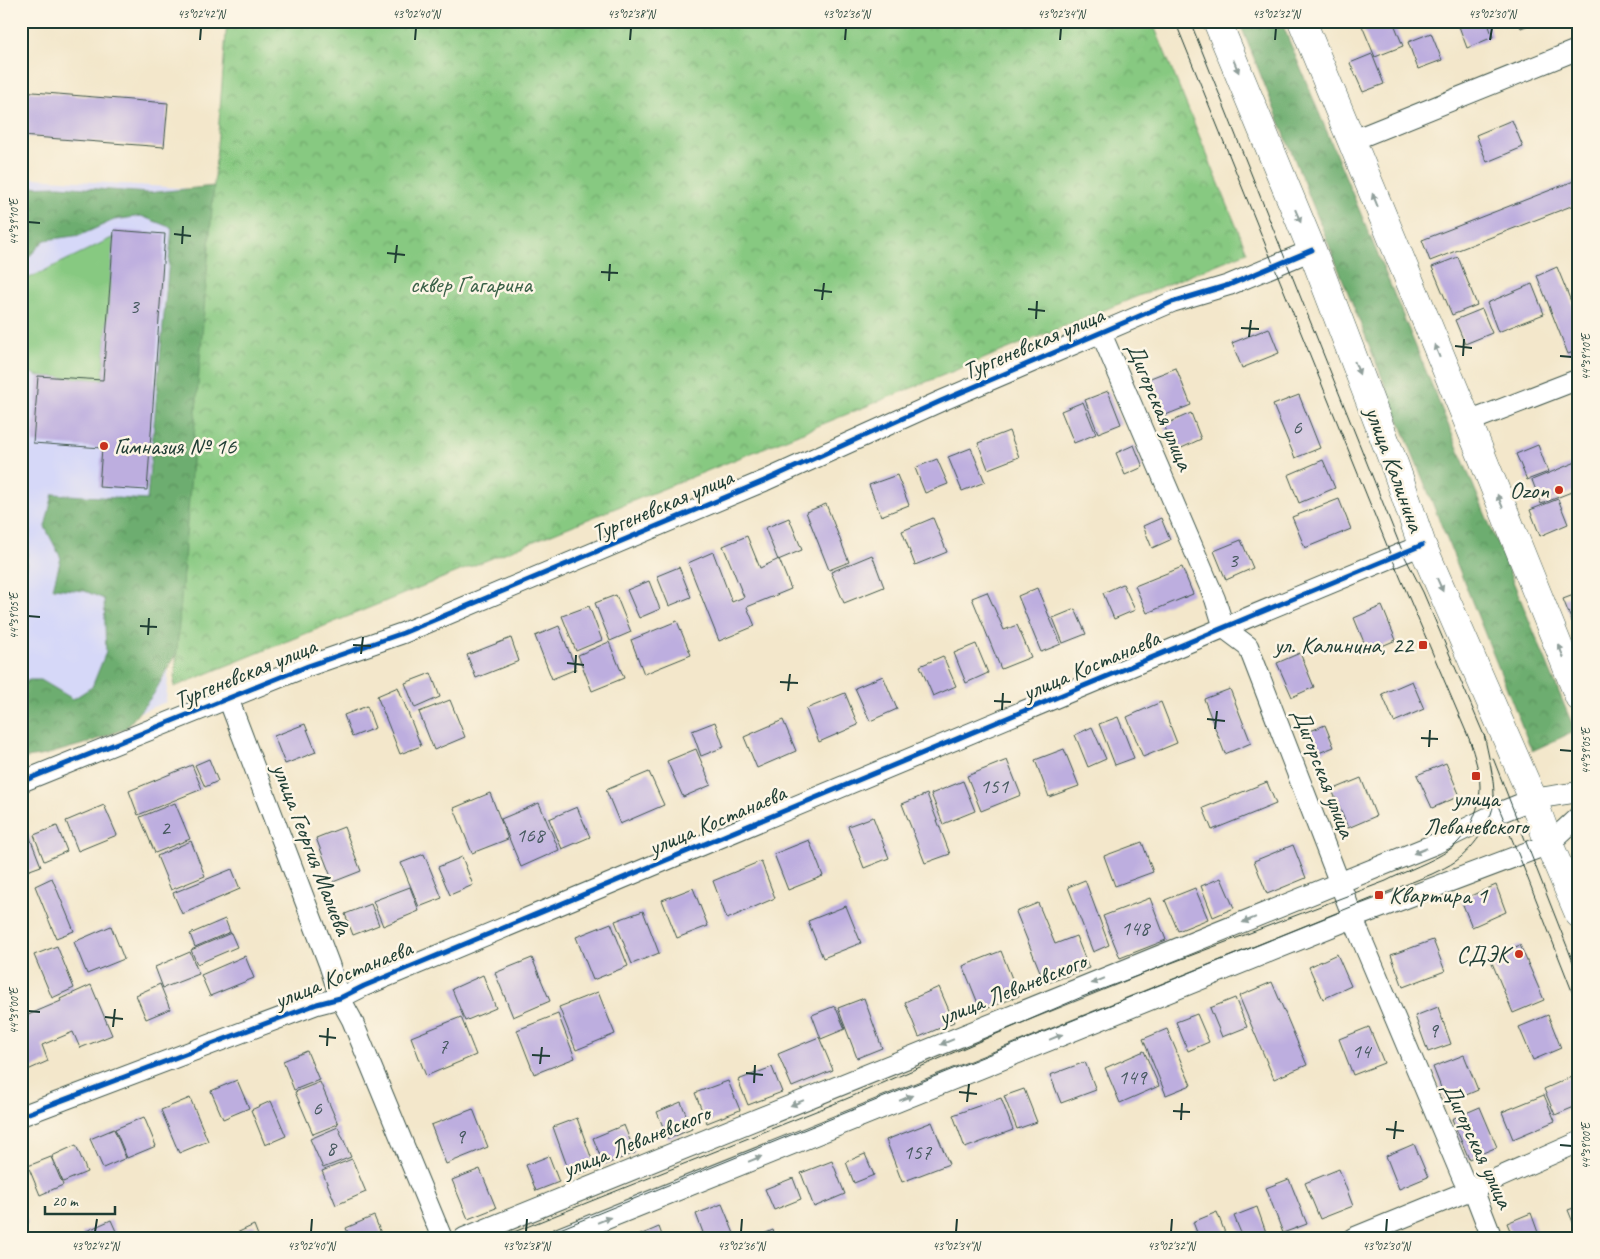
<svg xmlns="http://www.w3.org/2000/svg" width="1600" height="1259" font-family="Caveat,sans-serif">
	<defs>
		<pattern id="forest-crowns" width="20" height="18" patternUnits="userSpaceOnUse" patternTransform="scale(1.25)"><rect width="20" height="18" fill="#6dad6f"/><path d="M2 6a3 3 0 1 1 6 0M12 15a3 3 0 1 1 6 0" fill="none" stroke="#598e5c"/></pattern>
		<pattern id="park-crowns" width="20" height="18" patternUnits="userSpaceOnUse" patternTransform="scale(1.25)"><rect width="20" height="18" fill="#87c981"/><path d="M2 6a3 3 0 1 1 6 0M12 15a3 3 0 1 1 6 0" fill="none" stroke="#6ea46a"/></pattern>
	</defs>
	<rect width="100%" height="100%" fill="#fcf5e5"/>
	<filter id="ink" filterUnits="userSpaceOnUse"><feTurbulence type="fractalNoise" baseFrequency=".02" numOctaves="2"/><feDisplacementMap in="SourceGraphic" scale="10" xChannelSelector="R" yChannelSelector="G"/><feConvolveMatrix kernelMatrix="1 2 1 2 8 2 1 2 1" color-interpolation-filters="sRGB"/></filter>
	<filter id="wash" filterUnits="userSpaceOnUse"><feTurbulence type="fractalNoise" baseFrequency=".0096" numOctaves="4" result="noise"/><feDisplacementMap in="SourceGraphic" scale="20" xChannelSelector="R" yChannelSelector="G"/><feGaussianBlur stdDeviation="1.12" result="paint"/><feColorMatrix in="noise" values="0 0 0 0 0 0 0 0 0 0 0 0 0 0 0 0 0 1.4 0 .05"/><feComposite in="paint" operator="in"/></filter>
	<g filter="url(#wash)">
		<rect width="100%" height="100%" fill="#f3e7cb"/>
		<polygon fill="#d6d8f8" points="21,177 208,190 166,702 21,759"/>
		<g fill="#87c981" stroke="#53835a">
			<polygon points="114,237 103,380 38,376 21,367 21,282"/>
			<path d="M21 489C28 501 30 512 30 526L21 608Z"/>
		</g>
		<g fill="url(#forest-crowns)" stroke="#467552">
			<polygon points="1239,21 1281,21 1575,731 1532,751"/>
			<polygon points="59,186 148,193 214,186 177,652 153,695 126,728 91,742 45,755 21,759 21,690 28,680 41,680 73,699 92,687 106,652 104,599 85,591 53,588 61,558 45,527 53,494 147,500 172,228 141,216 114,220 81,235 45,240 21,265 21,187"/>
		</g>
		<polygon fill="url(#park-crowns)" stroke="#53835a" points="227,21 1152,21 1247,252 174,687"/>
		<g id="blocks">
			<g fill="#bdaedf">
				<polygon points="1360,21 1393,21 1403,46 1375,57"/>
				<polygon points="1457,21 1487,21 1493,37 1467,48"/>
				<polygon points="1518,21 1539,21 1521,28"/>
				<polygon points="1431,33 1442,60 1418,69 1408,42"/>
				<polygon points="1372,54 1384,84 1363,92 1350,63"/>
				<polygon points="21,91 168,103 164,147 21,136"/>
				<polygon points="1512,120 1523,147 1487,162 1476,135"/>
				<polygon points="1579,179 1579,203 1430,261 1422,240"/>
				<polygon points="114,230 165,234 147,490 99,487 102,448 33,443 38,376 103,380"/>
				<polygon points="1458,257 1477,305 1452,315 1432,267"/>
				<polygon points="1557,267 1579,321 1579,350 1568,354 1537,276"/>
				<polygon points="1532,284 1544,314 1498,332 1487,303"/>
				<polygon points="1482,309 1492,333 1465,344 1455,320"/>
				<polygon points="1269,328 1279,353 1242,368 1232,343"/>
				<polygon points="1176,368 1191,405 1163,416 1148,379"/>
				<polygon points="1108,391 1121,424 1098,433 1085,400"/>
				<polygon points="1299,395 1320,448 1295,458 1273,405"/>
				<polygon points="1083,402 1096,434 1074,443 1061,411"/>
				<polygon points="1191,413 1201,439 1175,451 1164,425"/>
				<polygon points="1009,431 1019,457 988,469 978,443"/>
				<polygon points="1134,445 1143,467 1125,475 1116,453"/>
				<polygon points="1538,445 1548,472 1527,480 1516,454"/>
				<polygon points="971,448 985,482 962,491 948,457"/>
				<polygon points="937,459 948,484 925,493 915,468"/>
				<polygon points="1323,460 1335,488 1299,503 1288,475"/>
				<polygon points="1576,462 1579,468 1579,489 1541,504 1532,480"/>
				<polygon points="897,475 909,505 881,516 869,485"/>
				<polygon points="1339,499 1351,529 1305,548 1292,517"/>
				<polygon points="1558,499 1568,524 1540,536 1530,510"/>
				<polygon points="826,504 849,562 829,570 806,512"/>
				<polygon points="789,518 802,550 778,560 765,528"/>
				<polygon points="933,518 947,552 915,565 902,531"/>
				<polygon points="1161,518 1170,540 1152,548 1143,526"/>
				<polygon points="747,536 760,568 779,559 791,589 747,607 755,626 719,641 688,563 713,552 732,602 744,597 723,546"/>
				<polygon points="1241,540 1253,568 1226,580 1214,551"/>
				<polygon points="872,555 884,587 844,603 831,572"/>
				<polygon points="679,567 691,597 669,606 657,576"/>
				<polygon points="1182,567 1193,594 1147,613 1135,586"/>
				<polygon points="649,581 660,609 639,618 627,590"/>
				<polygon points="1123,584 1135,610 1114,619 1103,593"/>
				<polygon points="1037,588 1061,644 1041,652 1018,596"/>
				<polygon points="987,592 1004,630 1017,625 1031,657 1001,669 972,598"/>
				<polygon points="1579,593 1579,634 1577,634 1563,599"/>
				<polygon points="616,595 631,632 610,641 595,603"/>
				<polygon points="589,606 602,640 576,651 562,616"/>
				<polygon points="1382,606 1396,640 1368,652 1354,618"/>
				<polygon points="1075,609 1086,634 1063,643 1053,618"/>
				<polygon points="677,621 691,655 644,674 631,640"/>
				<polygon points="559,626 576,669 552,679 535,636"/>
				<polygon points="511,638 519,661 476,678 467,655"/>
				<polygon points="609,642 624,678 592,691 578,655"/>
				<polygon points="976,644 988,673 966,683 954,653"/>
				<polygon points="1300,653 1314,687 1292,697 1277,663"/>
				<polygon points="943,656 956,686 933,696 920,666"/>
				<polygon points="431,673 440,697 415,708 405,683"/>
				<polygon points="883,676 897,709 870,721 855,688"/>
				<polygon points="1412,681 1424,709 1394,722 1382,694"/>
				<polygon points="398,687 421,746 400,754 377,696"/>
				<polygon points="1230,689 1251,743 1225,754 1204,699"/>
				<polygon points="845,693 858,725 819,742 806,709"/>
				<polygon points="450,700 465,737 434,750 419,712"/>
				<polygon points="1161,702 1177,743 1143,757 1127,717"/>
				<polygon points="367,706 375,728 352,737 344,715"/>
				<polygon points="1118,717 1134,758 1115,765 1099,724"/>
				<polygon points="783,720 796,751 757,768 744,737"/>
				<polygon points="715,722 724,747 701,756 692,731"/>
				<polygon points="305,724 316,752 285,764 274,736"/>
				<polygon points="1325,725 1334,747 1316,754 1308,732"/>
				<polygon points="1092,727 1106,759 1088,767 1075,735"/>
				<polygon points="696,749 711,785 683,797 667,761"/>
				<polygon points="1064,749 1079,786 1049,797 1035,760"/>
				<polygon points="209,759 218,781 205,787 195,765"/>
				<polygon points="1007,760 1021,795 981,811 967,776"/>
				<polygon points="1446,763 1460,796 1432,808 1417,775"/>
				<polygon points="192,765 202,789 138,815 129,791"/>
				<polygon points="649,772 664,805 620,824 606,790"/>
				<polygon points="1361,778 1376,816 1348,828 1332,790"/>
				<polygon points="963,781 975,811 943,824 931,794"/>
				<polygon points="1267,782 1276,804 1212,830 1203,808"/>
				<polygon points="490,793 508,839 472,853 454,808"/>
				<polygon points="927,794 950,854 925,863 902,804"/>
				<polygon points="175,803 190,839 155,853 140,817"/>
				<polygon points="539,803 559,850 521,867 501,819"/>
				<polygon points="104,805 117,835 78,851 66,821"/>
				<polygon points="577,807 590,837 562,849 549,819"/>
				<polygon points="873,817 889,858 864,868 848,826"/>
				<polygon points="25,825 41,866 27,871 21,855 21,827"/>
				<polygon points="57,826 67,851 44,861 34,835"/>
				<polygon points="344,827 361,871 333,882 316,838"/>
				<polygon points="809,840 823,876 788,890 774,854"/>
				<polygon points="191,841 205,876 171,890 157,856"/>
				<polygon points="1142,842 1153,872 1115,886 1104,856"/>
				<polygon points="1293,845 1306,878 1267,894 1254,861"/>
				<polygon points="424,854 442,898 419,907 401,863"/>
				<polygon points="462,857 473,885 450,895 438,867"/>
				<polygon points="761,861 775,898 727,919 713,881"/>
				<polygon points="232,869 240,889 182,914 173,893"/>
				<polygon points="52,878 74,931 56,938 35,886"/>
				<polygon points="1221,878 1234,908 1213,917 1201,886"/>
				<polygon points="1085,880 1109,945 1093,952 1068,887"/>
				<polygon points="1496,885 1506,912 1472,927 1461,900"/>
				<polygon points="410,887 419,911 383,926 373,901"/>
				<polygon points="693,888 708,926 677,938 662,900"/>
				<polygon points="1195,888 1208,919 1178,931 1165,900"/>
				<polygon points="1150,898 1166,940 1120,958 1103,916"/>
				<polygon points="1038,903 1055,944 1076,936 1089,968 1045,984 1016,912"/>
				<polygon points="371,904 379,925 353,935 345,914"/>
				<polygon points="846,906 861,943 823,958 808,921"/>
				<polygon points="643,911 659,953 632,964 615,921"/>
				<polygon points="225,919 230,932 195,947 190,934"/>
				<polygon points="611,923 628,966 593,980 576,937"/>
				<polygon points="111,926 124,959 87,974 74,942"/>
				<polygon points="231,933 237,947 197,964 191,950"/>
				<polygon points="1433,940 1445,971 1403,987 1391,955"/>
				<polygon points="1520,945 1544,1000 1513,1013 1490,958"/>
				<polygon points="57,946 74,988 52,998 34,955"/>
				<polygon points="1001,951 1019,996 981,1011 963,966"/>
				<polygon points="190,952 199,974 163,988 155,967"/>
				<polygon points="1337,954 1351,986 1323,999 1309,967"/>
				<polygon points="245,956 254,978 210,996 201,975"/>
				<polygon points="532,958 550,1001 513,1017 495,973"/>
				<polygon points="483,975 496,1008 465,1021 452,989"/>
				<polygon points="1272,982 1307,1065 1274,1079 1239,996"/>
				<polygon points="160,984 170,1009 146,1019 136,995"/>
				<polygon points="91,985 112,1035 80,1048 73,1032 42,1045 48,1061 21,1073 21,1018 61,1001 60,999"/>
				<polygon points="939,987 954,1022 919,1037 905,1002"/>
				<polygon points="598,992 615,1034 576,1050 559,1007"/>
				<polygon points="864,998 882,1048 857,1058 838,1008"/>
				<polygon points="1235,998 1247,1027 1222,1037 1210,1008"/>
				<polygon points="835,1006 845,1029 821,1039 812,1015"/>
				<polygon points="1438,1007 1451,1044 1428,1052 1415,1016"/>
				<polygon points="558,1014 575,1058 534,1074 517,1030"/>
				<polygon points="1197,1014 1209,1042 1188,1051 1176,1022"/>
				<polygon points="1548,1015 1561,1048 1533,1060 1519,1027"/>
				<polygon points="461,1017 476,1055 426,1076 411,1037"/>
				<polygon points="1369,1027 1384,1063 1353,1075 1339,1039"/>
				<polygon points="1167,1029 1191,1085 1166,1095 1143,1039"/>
				<polygon points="819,1037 833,1070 792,1087 778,1054"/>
				<polygon points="307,1051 319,1080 294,1090 283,1061"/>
				<polygon points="1144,1051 1159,1086 1120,1103 1105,1068"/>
				<polygon points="1464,1055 1478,1090 1447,1103 1433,1067"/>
				<polygon points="1085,1062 1096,1090 1061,1103 1050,1075"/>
				<polygon points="772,1067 782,1092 748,1105 738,1080"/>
				<polygon points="1571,1077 1579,1095 1579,1105 1555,1115 1544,1089"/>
				<polygon points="237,1080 249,1108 223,1119 211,1091"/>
				<polygon points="728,1081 740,1110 707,1123 695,1093"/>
				<polygon points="320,1082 338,1124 313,1134 295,1092"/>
				<polygon points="1024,1089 1037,1122 1017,1129 1004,1096"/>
				<polygon points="1544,1095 1555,1121 1513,1139 1502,1112"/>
				<polygon points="190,1098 208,1141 179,1153 161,1110"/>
				<polygon points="1001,1098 1013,1130 965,1148 953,1115"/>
				<polygon points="271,1101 286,1136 265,1145 251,1110"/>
				<polygon points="681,1102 692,1129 668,1139 657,1112"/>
				<polygon points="1480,1107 1497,1147 1469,1159 1452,1119"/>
				<polygon points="473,1109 488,1147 446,1164 431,1125"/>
				<polygon points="144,1117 156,1146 127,1158 115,1129"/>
				<polygon points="577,1118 595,1168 571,1177 553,1127"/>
				<polygon points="932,1122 949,1164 902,1182 886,1140"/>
				<polygon points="624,1125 635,1153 604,1165 593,1138"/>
				<polygon points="338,1127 351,1157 323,1168 310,1139"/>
				<polygon points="114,1129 126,1158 103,1168 90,1139"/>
				<polygon points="1414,1144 1428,1177 1399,1189 1386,1156"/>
				<polygon points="76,1145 87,1172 63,1182 52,1156"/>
				<polygon points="865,1154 874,1175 854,1183 846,1162"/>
				<polygon points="549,1156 559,1182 536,1191 526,1165"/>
				<polygon points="51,1157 63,1185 40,1195 28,1166"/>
				<polygon points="352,1159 366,1192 336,1205 322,1171"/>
				<polygon points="832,1161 845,1194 814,1207 801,1173"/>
				<polygon points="480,1169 496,1208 468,1219 452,1180"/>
				<polygon points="1339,1169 1353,1206 1320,1219 1305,1183"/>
				<polygon points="793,1178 801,1199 774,1210 765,1189"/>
				<polygon points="1289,1179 1307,1224 1283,1233 1266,1188"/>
				<polygon points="722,1204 735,1236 730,1238 705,1238 696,1214"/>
				<polygon points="21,1206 28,1223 21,1226"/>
				<polygon points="1579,1206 1579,1237 1568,1210"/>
				<polygon points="1257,1207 1268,1238 1243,1238 1234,1216"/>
				<polygon points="1217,1212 1227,1238 1199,1238 1193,1222"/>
				<polygon points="1531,1213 1540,1238 1513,1238 1507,1223"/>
				<polygon points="374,1216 383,1238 350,1238 346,1228"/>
				<polygon points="111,1220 119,1238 84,1238 82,1233"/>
				<polygon points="254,1225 259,1238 231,1238 230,1236"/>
				<polygon points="659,1227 663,1238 633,1238"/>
				<polygon points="773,1230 776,1238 754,1238"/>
			</g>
		</g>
	</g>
	<g filter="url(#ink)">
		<use href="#blocks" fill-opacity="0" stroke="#3f564b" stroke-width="1"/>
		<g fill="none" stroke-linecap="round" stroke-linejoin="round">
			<g stroke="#3f564b" stroke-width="22">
				<g id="minor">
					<polyline points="1351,141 1579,49"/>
					<polyline points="1101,333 1215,599 1224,628 1248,646 1357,928 1463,1179 1473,1189 1492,1238"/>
					<polyline points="1468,422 1579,379"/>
					<polyline points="228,698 329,964 340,998 352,1020 442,1238"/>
					<polyline points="21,782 308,666 403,633 764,481 941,401 1172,302 1229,285 1312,250"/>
					<polyline points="21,1116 317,1004 340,998 364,986 1422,545"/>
					<polyline points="464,1238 1435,844 1491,816 1533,799 1579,792"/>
					<polyline points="559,1238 1353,918 1549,844 1579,816"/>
					<polyline points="1353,1238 1473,1189 1579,1142"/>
				</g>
			</g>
			<g stroke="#3f564b" stroke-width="29">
				<g id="secondary">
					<polyline points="1217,21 1312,250 1396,469 1422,545 1533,799 1549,844 1579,914"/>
					<polyline points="1302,21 1468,422 1579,697"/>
				</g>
			</g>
			<use href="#minor" stroke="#fff" stroke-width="20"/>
			<use href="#secondary" stroke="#fff" stroke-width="28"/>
			<g stroke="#1f3d34" stroke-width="1">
				<polyline points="1175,21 1392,558 1473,748"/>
				<polyline points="1190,21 1403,553 1423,592 1486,740"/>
				<polyline points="1493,758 1579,977"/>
				<polyline points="1494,796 1519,856 1579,1009"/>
				<path d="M499 1238 846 1099 1082 997 1386 881C1403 872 1434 861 1449 850 1468 836 1480 811 1480 787 1480 772 1474 756 1470 741"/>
				<path d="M538 1238 1432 874C1440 870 1449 866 1456 861 1474 848 1495 819 1494 796 1494 776 1488 754 1484 734"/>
			</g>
			<g stroke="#fcf5e5" stroke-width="8">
				<g id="cycleway">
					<polyline points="21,782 308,666 403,633 764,481 941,401 1172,302 1229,285 1312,250"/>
					<polyline points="21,1116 317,1004 340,998 364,986 1422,545"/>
				</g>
			</g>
			<use href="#cycleway" stroke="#0057b8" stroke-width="5"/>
		</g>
		<defs><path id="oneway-solid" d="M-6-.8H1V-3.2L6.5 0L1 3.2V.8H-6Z" transform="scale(1.25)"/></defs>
		<g fill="#8f9e9a">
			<use href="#oneway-solid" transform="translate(1236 66) rotate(67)"/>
			<use href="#oneway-solid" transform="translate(1375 200) rotate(-112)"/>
			<use href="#oneway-solid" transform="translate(1298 216) rotate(67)"/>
			<use href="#oneway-solid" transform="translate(1437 351) rotate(-112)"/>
			<use href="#oneway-solid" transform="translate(1357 368) rotate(69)"/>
			<use href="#oneway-solid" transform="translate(1500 501) rotate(-112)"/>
			<use href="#oneway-solid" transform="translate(1440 585) rotate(66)"/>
			<use href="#oneway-solid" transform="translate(1561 651) rotate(-112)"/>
			<use href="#oneway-solid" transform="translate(1420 851) rotate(158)"/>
			<use href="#oneway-solid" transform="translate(1249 920) rotate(158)"/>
			<use href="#oneway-solid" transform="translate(1098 981) rotate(158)"/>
			<use href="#oneway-solid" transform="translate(1056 1037) rotate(-22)"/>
			<use href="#oneway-solid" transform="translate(947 1042) rotate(158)"/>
			<use href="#oneway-solid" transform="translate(906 1098) rotate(-22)"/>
			<use href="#oneway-solid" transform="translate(797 1103) rotate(158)"/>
			<use href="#oneway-solid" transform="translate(755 1159) rotate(-22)"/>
			<use href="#oneway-solid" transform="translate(604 1220) rotate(-22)"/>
		</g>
	</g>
	<path fill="none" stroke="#1f3d34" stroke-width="2" d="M200 40 201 28M415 40 416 28M630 40 631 28M845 40 846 28M1060 40 1061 28M1275 40 1276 28M1490 40 1492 28M28 222 40 223M174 234 191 236M182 244 183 226M387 253 405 255M395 263 397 245M601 272 618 273M609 281 610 264M814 290 832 292M822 300 824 283M1028 309 1045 311M1036 319 1037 301M1241 328 1259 329M1249 337 1251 320M1455 346 1472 348M1463 356 1464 339M1560 356 1572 357M28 616 40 617M140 626 157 627M148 635 149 618M353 645 371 646M361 654 363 637M567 663 584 665M575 673 576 655M780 682 798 683M788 691 790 674M994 701 1011 702M1002 710 1003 693M1207 719 1225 721M1215 729 1217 711M1421 738 1438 739M1429 747 1430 730M1560 750 1572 751M28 1011 40 1012M105 1017 123 1019M113 1027 115 1009M319 1036 336 1038M327 1046 328 1028M532 1055 550 1056M540 1064 542 1047M746 1073 763 1075M754 1083 755 1065M959 1092 977 1094M967 1102 969 1084M1173 1111 1190 1112M1181 1120 1182 1103M1386 1129 1404 1131M1394 1139 1396 1121M1560 1145 1572 1146M95 1232 97 1219M311 1232 312 1219M526 1232 527 1219M741 1232 742 1219M956 1232 957 1219M1171 1232 1172 1219M1386 1232 1387 1219"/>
	<g fill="#c8321e" stroke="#fcf5e5" stroke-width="2">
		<circle cx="104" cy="446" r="5"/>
		<circle cx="1559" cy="490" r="5"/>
		<rect x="1418" y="640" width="10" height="10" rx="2.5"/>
		<rect x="1471" y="771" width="10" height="10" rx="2.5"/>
		<rect x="1374" y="890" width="10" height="10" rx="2.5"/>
		<circle cx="1519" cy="954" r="5"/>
	</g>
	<g text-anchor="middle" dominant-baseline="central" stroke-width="5" stroke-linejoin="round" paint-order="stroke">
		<g font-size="21" fill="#46595f">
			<text x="134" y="306">3</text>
			<text x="1297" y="427">6</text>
			<text x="1233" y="560">3</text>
			<text x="994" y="786">151</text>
			<text x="165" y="828">2</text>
			<text x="530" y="835">168</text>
			<text x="1135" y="928">148</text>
			<text x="1433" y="1030">9</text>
			<text x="443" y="1046">7</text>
			<text x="1361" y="1051">14</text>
			<text x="1132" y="1077">149</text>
			<text x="317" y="1108">6</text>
			<text x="460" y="1136">9</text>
			<text x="331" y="1148">8</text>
			<text x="917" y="1152">157</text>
		</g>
		<g font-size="24" fill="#396047" stroke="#fcf5e5">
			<text x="471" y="284">сквер Гагарина</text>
		</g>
		<g font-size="24" fill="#1f3d34" stroke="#fcf5e5">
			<text transform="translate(1033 343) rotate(-23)">Тургеневская улица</text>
			<text transform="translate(1160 406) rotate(67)">Дигорская улица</text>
			<text transform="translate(1395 469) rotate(70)">улица Калинина</text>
			<text transform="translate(662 505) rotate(-23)">Тургеневская улица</text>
			<text transform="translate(1091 665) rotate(-23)">улица Костанаева</text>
			<text transform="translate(245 673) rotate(-22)">Тургеневская улица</text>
			<text transform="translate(1324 773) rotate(69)">Дигорская улица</text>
			<text transform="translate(717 820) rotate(-23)">улица Костанаева</text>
			<text transform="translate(312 849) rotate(69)">улица Георгия Малиева</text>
			<text transform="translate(343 974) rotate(-22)">улица Костанаева</text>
			<text transform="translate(1012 989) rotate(-22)">улица Леваневского</text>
			<text transform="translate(636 1141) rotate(-22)">улица Леваневского</text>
			<text transform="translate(1478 1145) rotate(65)">Дигорская улица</text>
		</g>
		<g font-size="24" fill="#1f3d34" stroke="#fcf5e5" text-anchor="end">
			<text x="114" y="446" text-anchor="start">Гимназия № 16</text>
			<text x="1549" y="490">Ozon</text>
			<text x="1413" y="645">ул. Калинина, 22</text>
			<text x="1476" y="798" text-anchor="middle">улица<tspan x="1476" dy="28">Леваневского</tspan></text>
			<text x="1389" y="895" text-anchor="start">Квартира 1</text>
			<text x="1509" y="954">СДЭК</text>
		</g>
	</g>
	<rect width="1600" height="1259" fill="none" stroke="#fcf5e5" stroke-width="55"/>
	<path d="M45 1206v8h70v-8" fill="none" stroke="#1f3d34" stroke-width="2.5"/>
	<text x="52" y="1206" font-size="15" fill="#1f3d34" stroke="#fcf5e5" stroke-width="4" paint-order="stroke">20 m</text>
	<rect x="28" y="28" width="1544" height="1204" fill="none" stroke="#1f3d34" stroke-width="2"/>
	<g font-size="12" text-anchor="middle" fill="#1f3d34">
		<text x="201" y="18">43°02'42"N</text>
		<text x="416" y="18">43°02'40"N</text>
		<text x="631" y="18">43°02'38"N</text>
		<text x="846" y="18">43°02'36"N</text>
		<text x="1061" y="18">43°02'34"N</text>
		<text x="1276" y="18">43°02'32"N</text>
		<text x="1492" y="18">43°02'30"N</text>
		<text transform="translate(14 222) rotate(-90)" y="4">44°39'10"E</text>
		<text transform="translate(1586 357) rotate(-90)" y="4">44°39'10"E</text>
		<text transform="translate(14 616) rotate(-90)" y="4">44°39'05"E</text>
		<text transform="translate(1586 751) rotate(-90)" y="4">44°39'05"E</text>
		<text transform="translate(14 1011) rotate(-90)" y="4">44°39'00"E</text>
		<text transform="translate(1586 1146) rotate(-90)" y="4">44°39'00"E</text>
		<text x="95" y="1250">43°02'42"N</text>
		<text x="311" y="1250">43°02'40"N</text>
		<text x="526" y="1250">43°02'38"N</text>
		<text x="741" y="1250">43°02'36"N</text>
		<text x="956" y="1250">43°02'34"N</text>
		<text x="1171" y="1250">43°02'32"N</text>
		<text x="1386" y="1250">43°02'30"N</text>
	</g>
</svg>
